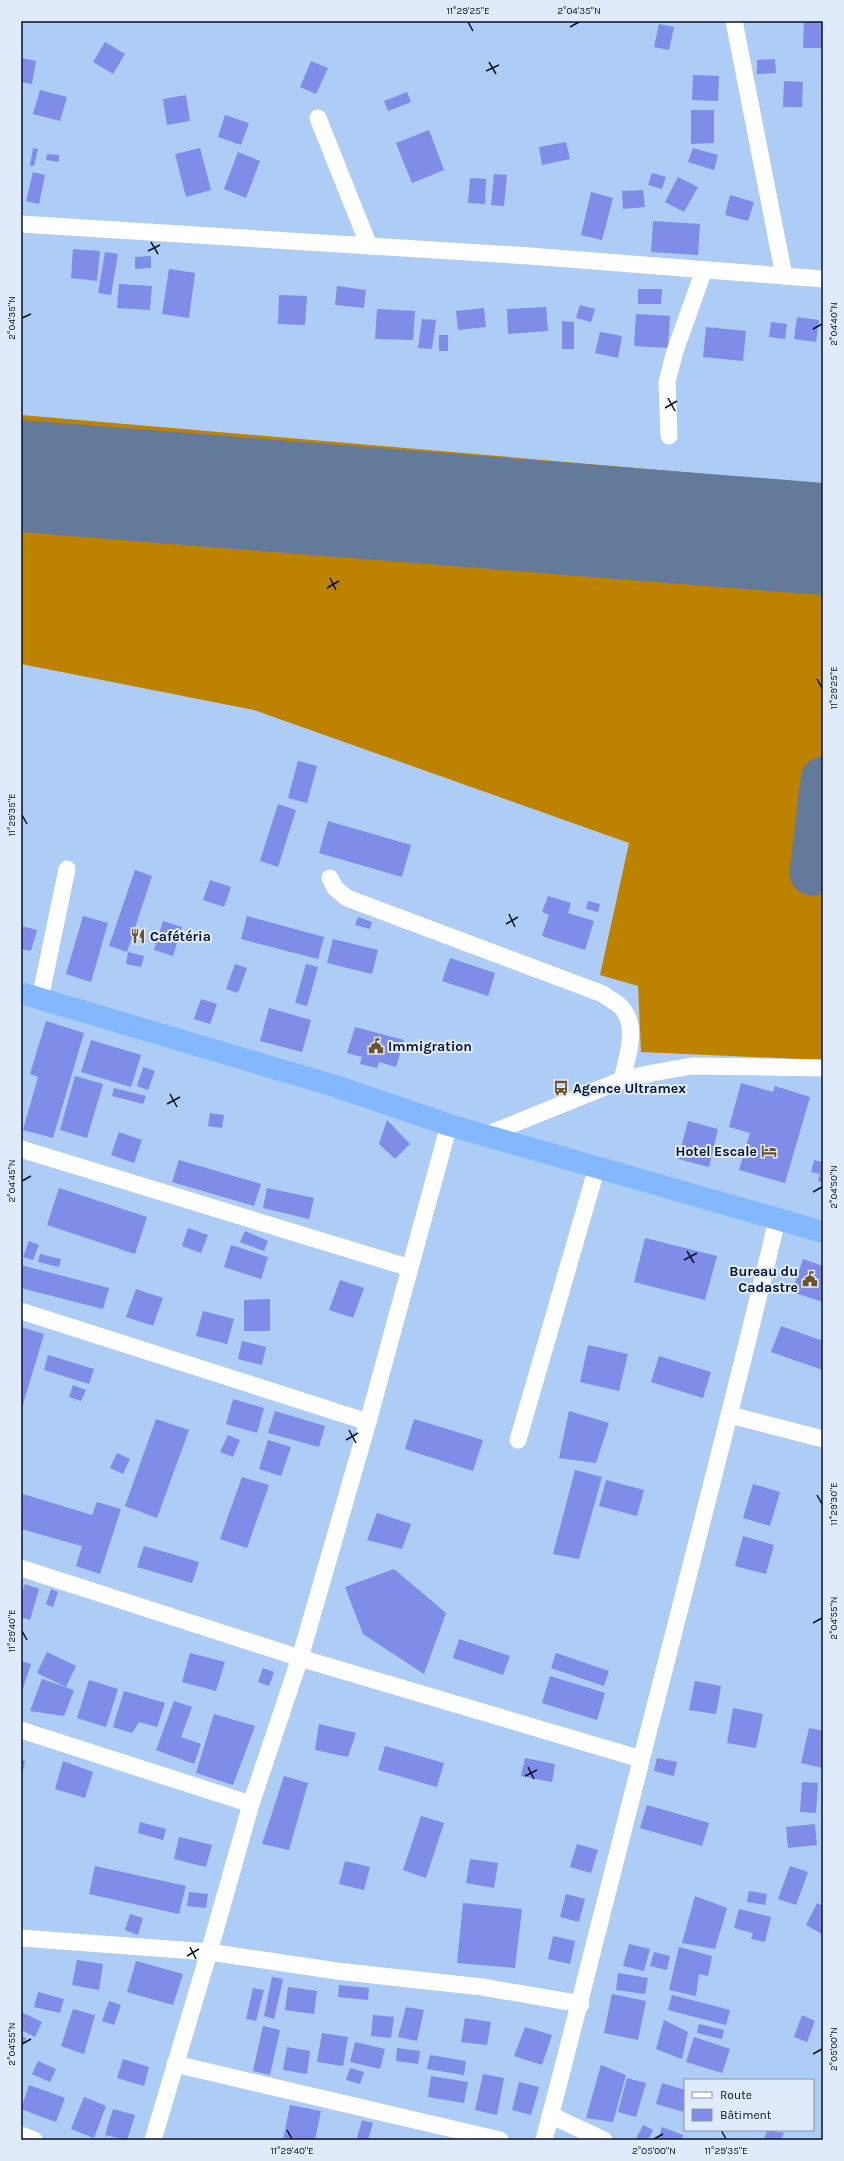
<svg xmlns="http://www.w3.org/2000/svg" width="844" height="2161" font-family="Karla,sans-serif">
	<rect width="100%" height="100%" fill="#adccf6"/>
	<polygon fill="#be8201" points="21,415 823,484 823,1060 641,1052 638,986 600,975 629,843 254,710 21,664"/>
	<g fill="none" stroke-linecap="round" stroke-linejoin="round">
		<polyline stroke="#647a9a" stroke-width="45" points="812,873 823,779"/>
		<polyline stroke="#647a9a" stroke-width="112" points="21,476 823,539"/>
	</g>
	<g fill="#7f8ce8">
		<polygon points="804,21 822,21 822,48 803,48"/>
		<polygon points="659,24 674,27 669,50 654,47"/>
		<polygon points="105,42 125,54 113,74 93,62"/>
		<polygon points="21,58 36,61 32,84 21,82"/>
		<polygon points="775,59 776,73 757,74 757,60"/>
		<polygon points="311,61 328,68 316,94 300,87"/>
		<polygon points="693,75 719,76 718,101 692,100"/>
		<polygon points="784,81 803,82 802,107 783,107"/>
		<polygon points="40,90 67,97 60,121 33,114"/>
		<polygon points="407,92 411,102 388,111 384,101"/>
		<polygon points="186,95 190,121 167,125 163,99"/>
		<polygon points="691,110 714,110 714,143 691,144"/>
		<polygon points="225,115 249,123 241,145 218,137"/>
		<polygon points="429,130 444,170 412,183 396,143"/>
		<polygon points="566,142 570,159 542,165 539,147"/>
		<polygon points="33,148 38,149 34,166 30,166"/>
		<polygon points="200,148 211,190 186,197 175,154"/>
		<polygon points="693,148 718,155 714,170 688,162"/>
		<polygon points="238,152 260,161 246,198 224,189"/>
		<polygon points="47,154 59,155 59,162 46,160"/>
		<polygon points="33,172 45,175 39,204 26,201"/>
		<polygon points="652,173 666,177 662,189 648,185"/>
		<polygon points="494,174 507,175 504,206 491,205"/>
		<polygon points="678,177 698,187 684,212 665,202"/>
		<polygon points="470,178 486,179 485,204 468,203"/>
		<polygon points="643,190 645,207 623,209 622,191"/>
		<polygon points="591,192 613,198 602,240 581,235"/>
		<polygon points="730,195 754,202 748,221 725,215"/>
		<polygon points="653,221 700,224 698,255 651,252"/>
		<polygon points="73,249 100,251 97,281 71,278"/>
		<polygon points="105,252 118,254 111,295 98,293"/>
		<polygon points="151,256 151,268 135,269 135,257"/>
		<polygon points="169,269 195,273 189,318 162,314"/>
		<polygon points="119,284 152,286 150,310 117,308"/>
		<polygon points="337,286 366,290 364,308 335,305"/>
		<polygon points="638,289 662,289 661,304 638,304"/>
		<polygon points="279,295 307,296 305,325 278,324"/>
		<polygon points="580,305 595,309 591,322 576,318"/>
		<polygon points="546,307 548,331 508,334 507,309"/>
		<polygon points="484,308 486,327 458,330 456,311"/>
		<polygon points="377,309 415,311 413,340 375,339"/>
		<polygon points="636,314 670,316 668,348 634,346"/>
		<polygon points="797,317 819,320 816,342 794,339"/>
		<polygon points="422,319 436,320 432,349 418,348"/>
		<polygon points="562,321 574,322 574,349 562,349"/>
		<polygon points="771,322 787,324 785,339 769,337"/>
		<polygon points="706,327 746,331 743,361 703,357"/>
		<polygon points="600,332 622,336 618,358 595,353"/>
		<rect x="439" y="335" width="9" height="16"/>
		<polygon points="298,761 317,766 307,803 288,798"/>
		<polygon points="278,804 296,810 278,867 260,861"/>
		<polygon points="328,821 411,845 402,877 319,853"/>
		<polygon points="135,870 152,876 127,952 109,946"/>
		<polygon points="210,880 231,887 224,907 203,900"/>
		<polygon points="548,896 571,903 568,913 594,921 585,950 542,936 549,915 542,912"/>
		<polygon points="588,901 600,904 598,912 586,909"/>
		<polygon points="83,916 108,923 91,982 66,974"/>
		<polygon points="247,916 324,937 318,959 241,939"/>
		<polygon points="358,917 372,922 370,929 355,925"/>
		<polygon points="163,921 182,927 173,956 154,950"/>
		<polygon points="21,926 37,930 31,951 21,949"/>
		<polygon points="333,939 378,950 372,974 327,963"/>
		<polygon points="128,952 144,956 141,967 126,964"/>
		<polygon points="450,958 495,973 488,996 442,981"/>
		<polygon points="235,964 247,968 238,993 226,989"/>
		<polygon points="306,964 318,967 307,1006 295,1003"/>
		<polygon points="201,999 217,1004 210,1024 194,1019"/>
		<polygon points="269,1008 311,1020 302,1052 260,1041"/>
		<polygon points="46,1021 84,1033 53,1138 23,1130 38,1077 30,1074"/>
		<polygon points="355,1027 404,1040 396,1067 379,1062 377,1068 360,1064 362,1057 347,1053"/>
		<polygon points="91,1040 141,1055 131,1087 81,1072"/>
		<polygon points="143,1067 155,1071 148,1090 137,1086"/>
		<polygon points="75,1076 103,1084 87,1138 60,1130"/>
		<polygon points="741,1083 773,1092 775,1086 810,1097 785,1183 739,1170 750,1133 729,1127"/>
		<polygon points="114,1088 146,1096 143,1104 112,1096"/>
		<polygon points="210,1113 224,1115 222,1128 208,1126"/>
		<polygon points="387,1120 410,1144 395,1159 379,1144"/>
		<polygon points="688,1121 718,1129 709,1167 678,1159"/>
		<polygon points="119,1132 142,1140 134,1163 111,1155"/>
		<polygon points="179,1160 261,1184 254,1206 172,1182"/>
		<polygon points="814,1160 823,1162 823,1183 818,1181 820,1174 811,1172"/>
		<polygon points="59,1188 147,1217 135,1254 47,1225"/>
		<polygon points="267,1188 314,1198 309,1219 263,1208"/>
		<polygon points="188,1228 208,1235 201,1253 182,1246"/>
		<polygon points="245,1231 268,1241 264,1251 240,1242"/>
		<polygon points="645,1238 717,1256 705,1300 634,1282"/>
		<polygon points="29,1241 39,1245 33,1260 23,1257"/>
		<polygon points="231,1245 268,1257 261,1279 224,1267"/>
		<polygon points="40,1254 61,1259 59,1267 38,1262"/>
		<polygon points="803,1259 823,1266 823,1302 792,1292"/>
		<polygon points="21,1265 109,1288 103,1309 21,1288"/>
		<polygon points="340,1280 364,1288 353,1318 329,1310"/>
		<polygon points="136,1289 163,1298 153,1326 126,1317"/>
		<polygon points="270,1299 270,1331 244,1331 244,1300"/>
		<polygon points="203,1311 234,1319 227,1344 196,1336"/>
		<polygon points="781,1326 823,1341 823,1370 771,1352"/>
		<polygon points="21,1327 44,1334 21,1411"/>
		<polygon points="242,1341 266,1347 262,1365 238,1359"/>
		<polygon points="588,1345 628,1354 619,1391 580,1382"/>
		<polygon points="48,1355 94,1369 89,1384 44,1370"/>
		<polygon points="659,1356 711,1372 703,1398 651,1382"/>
		<polygon points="73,1385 86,1390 81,1401 69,1397"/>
		<polygon points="233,1399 264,1408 257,1433 226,1424"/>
		<polygon points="275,1411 325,1426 319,1447 268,1433"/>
		<polygon points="569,1411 609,1423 596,1463 559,1458"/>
		<polygon points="156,1419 189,1430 157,1518 125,1506"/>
		<polygon points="414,1419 483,1440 473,1471 405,1449"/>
		<polygon points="228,1435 240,1440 233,1457 220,1452"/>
		<polygon points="268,1440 291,1447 281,1476 259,1469"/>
		<polygon points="117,1453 130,1459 123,1474 110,1468"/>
		<polygon points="575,1470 602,1477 579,1559 553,1554"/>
		<polygon points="242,1477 269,1485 247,1548 220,1539"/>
		<polygon points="606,1480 644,1490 637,1516 599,1506"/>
		<polygon points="753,1484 780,1492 770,1526 743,1518"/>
		<polygon points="23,1494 92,1515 97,1502 121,1509 100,1574 76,1566 82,1546 21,1529"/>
		<polygon points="377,1513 411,1524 402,1549 367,1540"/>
		<polygon points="743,1536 774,1545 766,1574 735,1566"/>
		<polygon points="144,1546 199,1562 192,1583 137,1567"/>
		<polygon points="394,1569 446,1613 424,1674 363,1634 345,1587"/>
		<polygon points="25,1584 39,1589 30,1620 21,1617 21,1596"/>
		<polygon points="51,1589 58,1592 53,1607 46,1604"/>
		<polygon points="459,1639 510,1656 503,1675 453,1658"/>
		<polygon points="47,1652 76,1666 66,1687 37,1673"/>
		<polygon points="190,1653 225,1662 216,1691 182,1682"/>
		<polygon points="556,1653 609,1671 604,1686 551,1668"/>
		<polygon points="21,1661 31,1664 21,1694"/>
		<polygon points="263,1668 274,1672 269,1686 258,1682"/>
		<polygon points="550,1676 605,1693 597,1720 542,1703"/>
		<polygon points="42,1679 74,1690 64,1716 30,1711"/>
		<polygon points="89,1680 118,1689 106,1727 77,1718"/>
		<polygon points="695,1681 721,1686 716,1714 689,1710"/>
		<polygon points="124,1691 165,1703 157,1727 139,1722 132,1733 113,1727"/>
		<polygon points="174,1701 192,1707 181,1737 201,1744 194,1764 156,1750"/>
		<polygon points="733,1708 763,1714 756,1748 727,1743"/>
		<polygon points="214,1714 255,1726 233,1785 196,1773"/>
		<polygon points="319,1724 356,1733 348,1757 315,1750"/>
		<polygon points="809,1728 823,1731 823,1768 801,1763"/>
		<polygon points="385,1746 444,1763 437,1787 378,1770"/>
		<polygon points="525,1758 555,1764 552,1782 521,1776"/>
		<polygon points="657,1758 677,1762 674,1776 654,1771"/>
		<polygon points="21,1760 25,1761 22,1776 21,1776"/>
		<polygon points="63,1761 93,1772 85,1798 55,1789"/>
		<polygon points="284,1776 308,1783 289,1850 262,1844"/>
		<polygon points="802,1782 818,1783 816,1813 800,1812"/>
		<polygon points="647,1805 709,1823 702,1846 640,1828"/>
		<polygon points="421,1816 444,1823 426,1878 403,1870"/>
		<polygon points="140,1822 166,1829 163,1840 138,1833"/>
		<polygon points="815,1824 817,1845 788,1848 786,1827"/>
		<polygon points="179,1837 212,1845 206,1867 174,1859"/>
		<polygon points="577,1844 598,1850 591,1873 570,1867"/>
		<polygon points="470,1859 498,1863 494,1888 466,1883"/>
		<polygon points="345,1861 370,1867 364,1890 339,1884"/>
		<polygon points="95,1866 186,1886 179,1914 89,1894"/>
		<polygon points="790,1866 808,1872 796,1905 778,1899"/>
		<polygon points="749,1891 767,1894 765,1905 747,1902"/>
		<polygon points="189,1892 208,1894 206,1908 187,1906"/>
		<polygon points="566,1894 585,1899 579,1922 560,1917"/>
		<polygon points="695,1896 727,1908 715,1949 682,1943"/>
		<polygon points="463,1903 522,1909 515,1968 457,1963"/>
		<polygon points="817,1903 823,1906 822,1934 806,1925"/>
		<polygon points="739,1909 771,1917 765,1942 751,1939 753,1933 734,1928"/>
		<polygon points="130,1914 143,1918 138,1935 125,1930"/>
		<polygon points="553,1936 575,1941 570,1964 548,1959"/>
		<polygon points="629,1944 650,1949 644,1971 623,1966"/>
		<polygon points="679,1947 712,1956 708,1976 699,1974 696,1996 669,1990"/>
		<polygon points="654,1952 670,1956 667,1970 650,1966"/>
		<polygon points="77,1960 103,1964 99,1990 72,1985"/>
		<polygon points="136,1961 183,1974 173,2005 127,1992"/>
		<polygon points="618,1973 648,1978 645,1994 616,1990"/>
		<polygon points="272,1977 283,1979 274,2019 264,2016"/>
		<polygon points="339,1985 369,1988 368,2000 338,1997"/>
		<polygon points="288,1987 317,1991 314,2014 285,2010"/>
		<polygon points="253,1988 264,1990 256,2021 246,2019"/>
		<polygon points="38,1992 64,1999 60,2013 34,2007"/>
		<polygon points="612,1994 646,2001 638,2040 604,2033"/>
		<polygon points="672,1995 730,2010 726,2025 668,2010"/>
		<polygon points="109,2001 121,2005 114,2025 102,2021"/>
		<polygon points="406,2007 424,2010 417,2041 398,2037"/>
		<polygon points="73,2009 95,2015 84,2054 61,2046"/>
		<polygon points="21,2012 42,2022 35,2037 21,2030"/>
		<polygon points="373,2015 394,2017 391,2038 371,2036"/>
		<polygon points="802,2015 815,2021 807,2042 794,2037"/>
		<polygon points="465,2018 491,2022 487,2045 461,2042"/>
		<polygon points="664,2020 688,2032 682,2059 656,2049"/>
		<polygon points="699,2024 724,2030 722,2039 697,2033"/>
		<polygon points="263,2026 280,2030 270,2075 253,2071"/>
		<polygon points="525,2027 552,2035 542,2065 514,2056"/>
		<polygon points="322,2033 348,2037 343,2066 317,2062"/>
		<polygon points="21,2036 26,2038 21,2050"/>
		<polygon points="694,2037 730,2049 722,2073 686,2062"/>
		<polygon points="355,2042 385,2049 380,2069 350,2062"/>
		<polygon points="287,2047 310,2051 307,2074 283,2070"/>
		<polygon points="397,2048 420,2051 418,2064 396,2061"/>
		<polygon points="430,2055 466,2061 464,2075 427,2069"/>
		<polygon points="123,2059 149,2067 144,2086 117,2078"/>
		<polygon points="38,2061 56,2069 50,2082 32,2074"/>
		<polygon points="601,2065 626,2075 613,2122 586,2118"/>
		<polygon points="350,2068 364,2072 360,2084 346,2080"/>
		<polygon points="483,2074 504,2078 497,2115 475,2110"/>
		<polygon points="431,2076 468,2082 464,2103 428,2097"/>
		<polygon points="627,2078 646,2083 636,2117 618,2112"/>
		<polygon points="519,2082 539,2087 531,2115 512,2110"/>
		<polygon points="662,2083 685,2090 684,2112 656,2104"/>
		<polygon points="29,2085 65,2098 56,2122 21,2109"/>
		<polygon points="84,2097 106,2106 94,2138 71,2129"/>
		<polygon points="290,2105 321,2111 315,2140 283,2140"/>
		<polygon points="113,2109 135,2115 127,2140 105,2135"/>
		<polygon points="362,2120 373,2123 368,2140 357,2138"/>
		<polygon points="643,2125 653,2130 648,2140 637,2140 636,2139"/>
		<polygon points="662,2127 683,2135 681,2140 658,2140"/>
		<polygon points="767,2130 784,2133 781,2140 764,2140"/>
	</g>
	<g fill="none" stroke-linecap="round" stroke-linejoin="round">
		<g stroke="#fff" stroke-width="17">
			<polyline points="734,21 784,276"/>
			<polyline points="318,118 369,246"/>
			<polyline points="21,224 530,256 823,279"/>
			<polyline points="669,436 667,382 675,351 704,270"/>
			<path d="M330 878 335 888 347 898 603 994C608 998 616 1002 621 1007 639 1026 627 1057 622 1080"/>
			<polyline points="40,999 67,869"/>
			<polyline points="486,1135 622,1080 652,1073 692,1066 823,1068"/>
			<polyline points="21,1149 410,1268"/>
			<polyline points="21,1311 368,1422"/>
			<polyline points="730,1415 823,1439"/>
			<polyline points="518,1440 597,1167"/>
			<polyline points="21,1568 300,1658 641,1759"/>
			<polyline points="21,1730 251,1804"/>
			<polyline points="21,1938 209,1952 337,1971 482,1987 581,2004"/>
			<polyline points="175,2064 500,2140"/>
			<polyline points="550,2115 604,2140"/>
			<polyline points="21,2135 34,2140"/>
			<polyline points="153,2140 209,1952 251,1804 300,1658 368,1422 449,1125"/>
			<path d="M544 2140C577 2014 609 1888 641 1761 687 1580 734 1401 777 1220"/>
		</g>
		<polyline stroke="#84b8fe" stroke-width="22" points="21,993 335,1086 449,1125 823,1232"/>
	</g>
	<path fill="none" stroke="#061326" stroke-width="1.5" d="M468 22 473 31M570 27 579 22M489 62 496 74M486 71 499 65M151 242 158 254M148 251 160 245M22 318 31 314M813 329 822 324M668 398 675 411M665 408 677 401M330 578 336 590M327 588 339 581M817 679 822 688M22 815 27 824M509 914 515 927M506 924 518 917M170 1094 177 1107M167 1104 180 1097M22 1181 31 1176M813 1192 822 1187M687 1251 694 1263M684 1260 697 1253M349 1430 356 1443M346 1440 358 1433M817 1495 822 1504M813 1623 822 1618M22 1631 27 1640M528 1767 534 1779M525 1776 537 1770M190 1947 196 1959M187 1956 199 1949M22 2044 31 2039M813 2054 822 2049M287 2130 292 2139M721 2130 726 2139M654 2139 663 2134"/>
	<defs>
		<g id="restaurant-bare" transform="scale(1.2)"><path d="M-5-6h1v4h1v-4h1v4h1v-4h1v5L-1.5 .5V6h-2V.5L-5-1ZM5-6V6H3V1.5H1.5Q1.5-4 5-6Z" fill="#6f5226" stroke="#dfebfb" stroke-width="2.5" paint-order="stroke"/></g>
		<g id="civic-bare" transform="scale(1.2)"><path d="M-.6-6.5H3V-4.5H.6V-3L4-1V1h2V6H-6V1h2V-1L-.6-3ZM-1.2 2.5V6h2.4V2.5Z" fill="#6f5226" stroke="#dfebfb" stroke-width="2.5" paint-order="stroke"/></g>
		<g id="bus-bare" transform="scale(1.2)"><path d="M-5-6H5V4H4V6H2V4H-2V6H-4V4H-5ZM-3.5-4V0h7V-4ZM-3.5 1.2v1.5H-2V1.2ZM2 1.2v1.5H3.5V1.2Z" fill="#6f5226" stroke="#dfebfb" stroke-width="2.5" paint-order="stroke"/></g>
		<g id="hotel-bare" transform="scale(1.2)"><path d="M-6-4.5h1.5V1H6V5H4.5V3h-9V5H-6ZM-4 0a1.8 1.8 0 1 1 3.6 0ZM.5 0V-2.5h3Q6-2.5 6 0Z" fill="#6f5226" stroke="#dfebfb" stroke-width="2.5" paint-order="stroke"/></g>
	</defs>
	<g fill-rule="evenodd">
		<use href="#restaurant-bare" x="138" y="936"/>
		<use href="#civic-bare" x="376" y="1046"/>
		<use href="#bus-bare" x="561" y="1088"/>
		<use href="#hotel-bare" x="769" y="1151"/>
		<use href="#civic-bare" x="810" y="1279"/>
	</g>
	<g text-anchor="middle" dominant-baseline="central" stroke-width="4" stroke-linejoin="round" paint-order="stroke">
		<g font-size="14" font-weight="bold" fill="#061326" stroke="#dfebfb" text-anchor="start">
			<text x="150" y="936">Cafétéria</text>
			<text x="388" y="1046">Immigration</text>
			<text x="573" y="1088">Agence Ultramex</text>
			<text x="757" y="1151" text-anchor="end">Hotel Escale</text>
			<text x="798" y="1271" text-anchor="end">Bureau du<tspan x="798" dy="16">Cadastre</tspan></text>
		</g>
	</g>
	<rect width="844" height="2161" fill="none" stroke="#dfebfb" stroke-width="44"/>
	<rect x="684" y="2079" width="130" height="52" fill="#dfebfb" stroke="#8895a6"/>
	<rect x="692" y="2092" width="20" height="6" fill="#ffffff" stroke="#8895a6"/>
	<text x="720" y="2099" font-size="12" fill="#061326">Route</text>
	<rect x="692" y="2109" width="20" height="12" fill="#7f8ce8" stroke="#8895a6"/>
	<text x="720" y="2119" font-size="12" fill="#061326">Bâtiment</text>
	<rect x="22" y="22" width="800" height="2117" fill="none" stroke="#061326" stroke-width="1.5"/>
	<g font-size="10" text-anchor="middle" fill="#061326">
		<text x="468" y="14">11°29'25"E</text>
		<text x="579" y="14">2°04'35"N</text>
		<text transform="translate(11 318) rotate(-90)" y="4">2°04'35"N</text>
		<text transform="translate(833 324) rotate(-90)" y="4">2°04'40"N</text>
		<text transform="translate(833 688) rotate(-90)" y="4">11°29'25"E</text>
		<text transform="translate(11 815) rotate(-90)" y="4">11°29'35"E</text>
		<text transform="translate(11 1181) rotate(-90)" y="4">2°04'45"N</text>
		<text transform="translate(833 1187) rotate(-90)" y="4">2°04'50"N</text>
		<text transform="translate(833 1504) rotate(-90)" y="4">11°29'30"E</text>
		<text transform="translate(833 1618) rotate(-90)" y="4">2°04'55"N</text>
		<text transform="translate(11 1631) rotate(-90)" y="4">11°29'40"E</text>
		<text transform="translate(11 2044) rotate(-90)" y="4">2°04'55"N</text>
		<text transform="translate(833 2049) rotate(-90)" y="4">2°05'00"N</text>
		<text x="292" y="2154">11°29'40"E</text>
		<text x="654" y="2154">2°05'00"N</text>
		<text x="726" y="2154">11°29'35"E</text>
	</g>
</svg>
